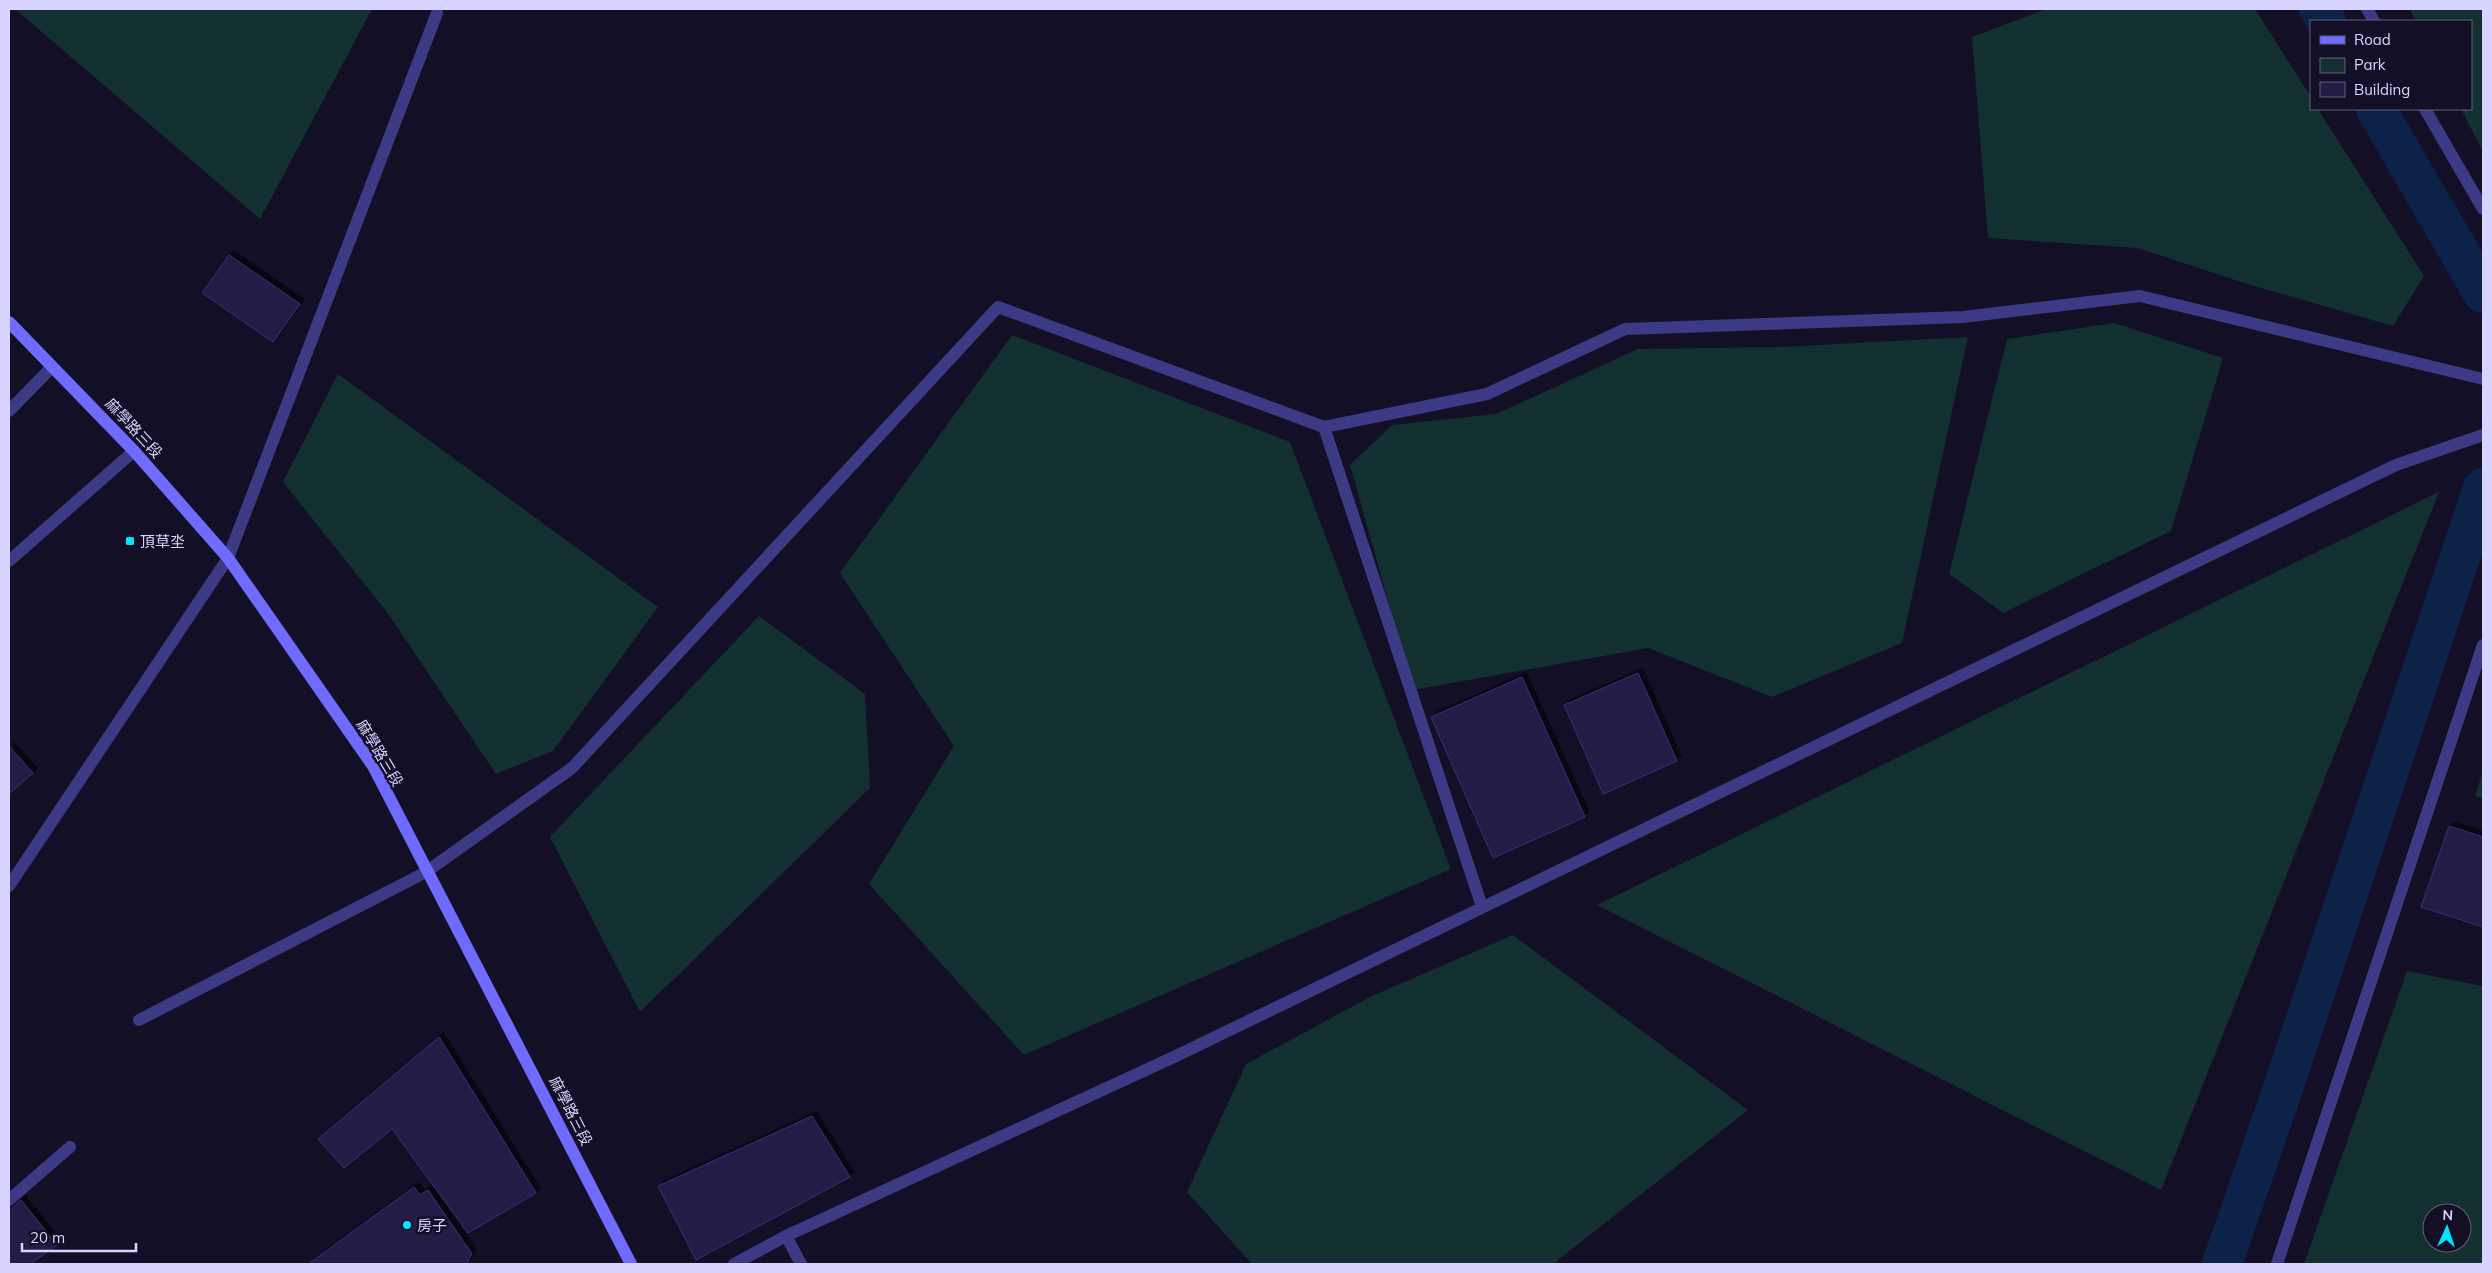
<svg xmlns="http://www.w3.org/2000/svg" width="2492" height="1273" font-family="Mulish,'Noto Sans TC',sans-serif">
	<defs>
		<filter id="shadow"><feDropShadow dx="4.5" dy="-4.5" stdDeviation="0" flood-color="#0009"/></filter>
	</defs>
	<rect width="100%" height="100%" fill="#130f26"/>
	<g fill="#12302f" fill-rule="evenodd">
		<polygon points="15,9 372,9 260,219"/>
		<polygon points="2047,9 2255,9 2311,97 2311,109 2318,109 2424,276 2393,326 2244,283 2138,248 1988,238 1972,37"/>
		<polygon points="2410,9 2483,9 2483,152 2461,109 2471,109 2471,21 2416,21"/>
		<polygon points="2114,323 2223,358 2171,531 2003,613 1949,574 2007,339"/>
		<polygon points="1012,335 1290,442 1451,869 1024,1055 869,884 954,746 840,573"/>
		<polygon points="1968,337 1902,643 1772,697 1648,648 1413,690 1350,465 1392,425 1496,414 1638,349 1781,347"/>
		<polygon points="338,374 658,607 553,751 496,774 387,612 283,482"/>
		<polygon points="2439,492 2161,1190 1597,905"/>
		<polygon points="759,616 865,694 870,788 640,1012 550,837"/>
		<polygon points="2483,771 2483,798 2475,796"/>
		<polygon points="1513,935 1748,1110 1553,1264 1252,1264 1187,1192 1246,1064 1372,996"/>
		<path d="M2407 971 2483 986V1264H2304ZM2432 1213H2462V1243H2432Z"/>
	</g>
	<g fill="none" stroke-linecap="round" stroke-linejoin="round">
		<g stroke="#0c2248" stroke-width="40">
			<polyline points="2319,9 2326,21"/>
			<polyline points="2376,109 2483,293"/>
			<polyline points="2222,1264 2290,1068 2483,488"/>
		</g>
	</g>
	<g fill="#241b47" stroke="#3b2d73" filter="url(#shadow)">
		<polygon points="229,255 300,304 273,342 202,293"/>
		<polygon points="1638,673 1677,761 1603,794 1564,705"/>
		<polygon points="1522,677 1585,817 1493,858 1431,717"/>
		<polygon points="9,746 33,773 9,794"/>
		<polygon points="2449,826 2483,837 2483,927 2421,907"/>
		<polygon points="439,1037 536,1193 468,1233 392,1129 344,1168 318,1139"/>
		<polygon points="812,1116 850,1177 696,1260 658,1186"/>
		<polygon points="414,1187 420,1195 428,1190 472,1254 466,1264 308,1264"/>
		<polygon points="21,1200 57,1245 30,1264 9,1264 9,1211"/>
	</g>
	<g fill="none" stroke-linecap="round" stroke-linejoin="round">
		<g stroke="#3d3a85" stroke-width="12">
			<polyline points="2367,9 2374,21"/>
			<polyline points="2425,109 2483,209"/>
			<polyline points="9,411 52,367"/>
			<polyline points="1324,427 1487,394 1625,329 1963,317 2140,296 2483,379"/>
			<polyline points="9,561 134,451"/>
			<polyline points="9,886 228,558 437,13"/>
			<polyline points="139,1020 426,872 572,768 998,307 1324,427 1482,907"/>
			<polyline points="9,1200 70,1147"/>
			<polyline points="786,1236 801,1264"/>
			<polyline points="734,1264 786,1236 1176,1056 2396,465 2483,435"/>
			<polyline points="2277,1264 2483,645"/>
		</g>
		<polyline stroke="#6f6bff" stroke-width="12" points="9,322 134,451 228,558 373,766 631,1264"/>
	</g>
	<g fill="#00e5ff" stroke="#130f26" stroke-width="2">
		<rect x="125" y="536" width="10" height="10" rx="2.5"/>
		<circle cx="407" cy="1225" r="5"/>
	</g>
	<g text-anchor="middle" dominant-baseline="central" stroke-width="5" stroke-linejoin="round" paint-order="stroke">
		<g font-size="15" fill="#d9d4ff" stroke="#130f26">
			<text transform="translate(134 428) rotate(47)">麻學路三段</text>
			<text transform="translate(380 753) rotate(59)">麻學路三段</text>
			<text transform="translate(571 1111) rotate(63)">麻學路三段</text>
		</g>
		<g font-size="15" fill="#d9d4ff" stroke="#130f26" text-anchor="start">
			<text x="140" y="541">頂草坔</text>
			<text x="417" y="1225">房子</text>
		</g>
	</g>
	<rect width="2492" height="1273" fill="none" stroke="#d9d4ff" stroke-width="20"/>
	<rect x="2310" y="20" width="162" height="90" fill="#130f26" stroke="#625e7d"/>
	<rect x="2320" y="36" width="25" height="8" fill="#6f6bff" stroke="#625e7d"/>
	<text x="2354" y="45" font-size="15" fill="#d9d4ff">Road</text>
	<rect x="2320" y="58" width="25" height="15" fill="#12302f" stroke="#625e7d"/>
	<text x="2354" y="70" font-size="15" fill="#d9d4ff">Park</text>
	<rect x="2320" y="82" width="25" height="15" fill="#241b47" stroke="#625e7d"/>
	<text x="2354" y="95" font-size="15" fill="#d9d4ff">Building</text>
	<g transform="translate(2447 1228) rotate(3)"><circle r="24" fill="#130f26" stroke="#625e7d"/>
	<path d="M0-4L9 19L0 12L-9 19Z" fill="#00e5ff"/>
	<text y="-8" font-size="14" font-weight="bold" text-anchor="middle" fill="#d9d4ff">N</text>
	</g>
	<path d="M22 1243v8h114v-8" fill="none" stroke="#d9d4ff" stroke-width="2.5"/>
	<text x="30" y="1243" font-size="15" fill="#d9d4ff" stroke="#130f26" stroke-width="4" paint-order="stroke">20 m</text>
</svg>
